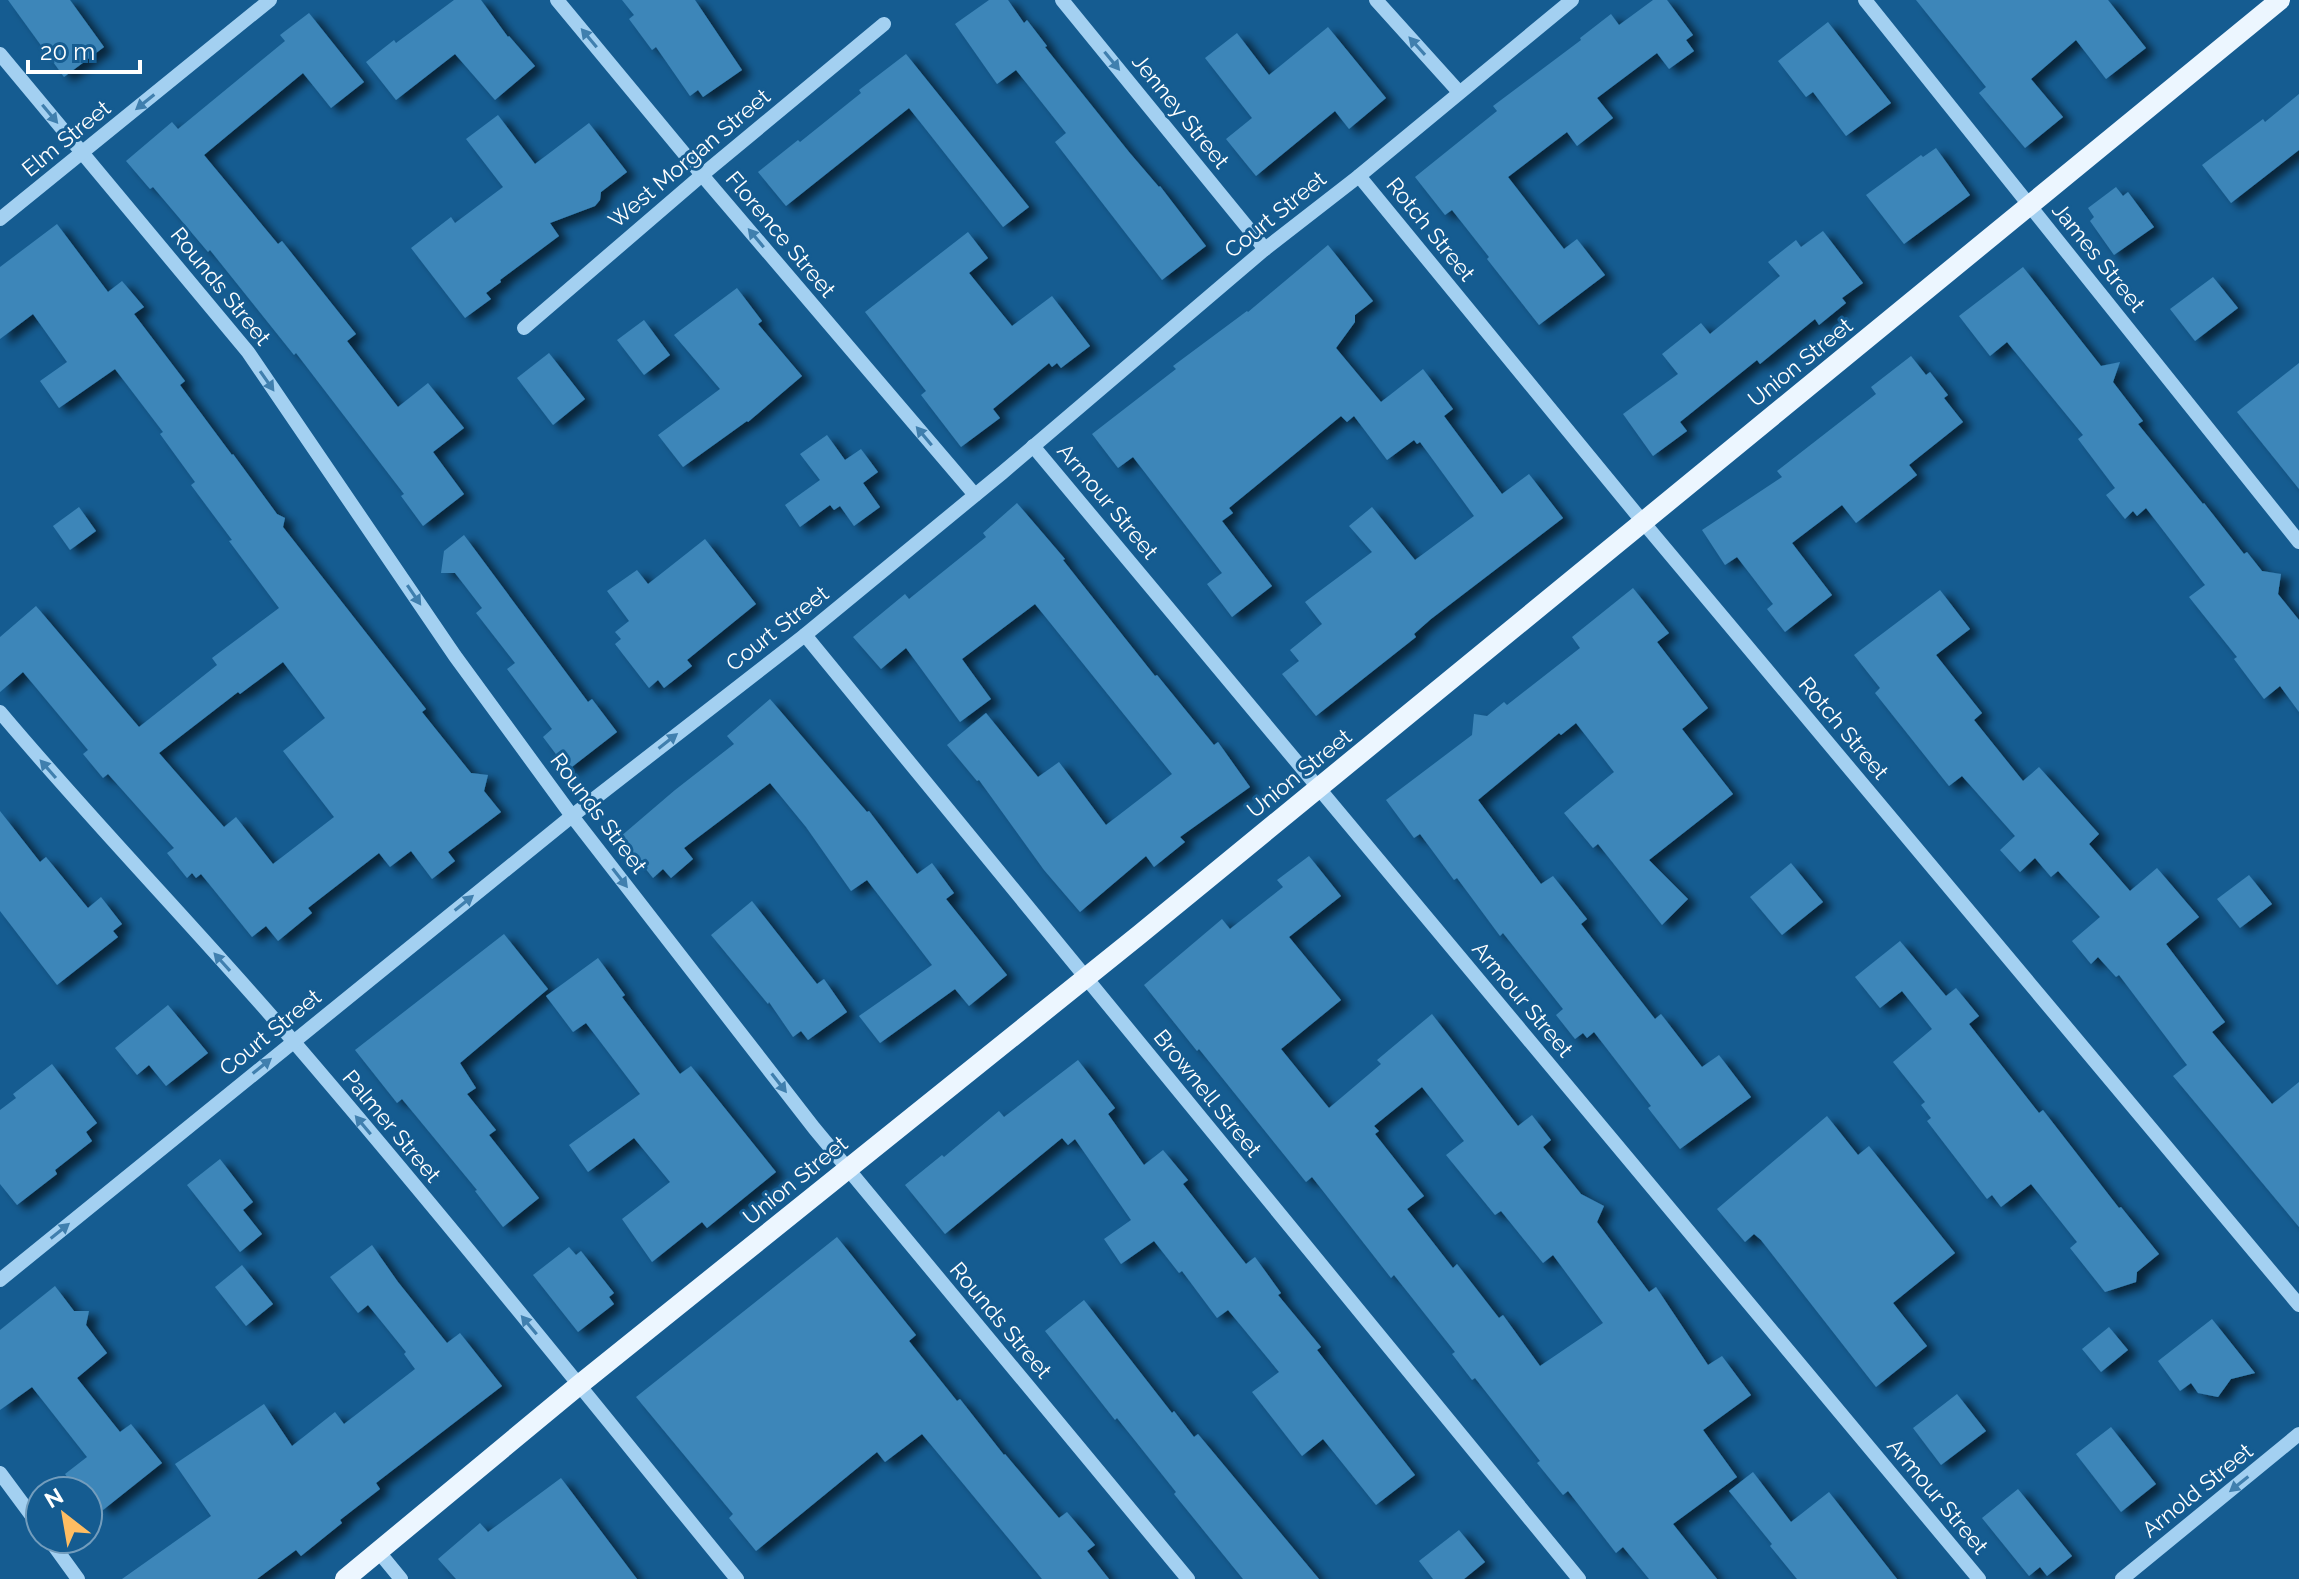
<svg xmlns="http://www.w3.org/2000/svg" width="2299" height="1579" font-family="Raleway,sans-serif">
	<defs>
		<filter id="shadow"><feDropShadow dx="9" dy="5" stdDeviation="4" flood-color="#0009"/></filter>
	</defs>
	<rect width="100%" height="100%" fill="#155c91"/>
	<g fill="#3d86b9" fill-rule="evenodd" filter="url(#shadow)">
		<polygon points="8,0 70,0 104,47 64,77"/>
		<polygon points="454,0 481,0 508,37 509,36 535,66 495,100 455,54 396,100 366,62 394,40 396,43"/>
		<polygon points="622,0 695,0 742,70 703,97 698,90 690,96 656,47 652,50 629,19 634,15"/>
		<polygon points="989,0 1008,0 1024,23 1027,20 1047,46 1045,47 1129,152 1159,187 1160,186 1206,246 1162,280 1055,142 1066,133 1016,70 997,84 955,24"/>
		<polygon points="1653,0 1667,0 1693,35 1686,40 1694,51 1669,69 1657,53 1597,98 1613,118 1577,146 1567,132 1508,177 1564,249 1577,239 1605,275 1539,325 1487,259 1489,257 1452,210 1445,215 1415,177 1497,111 1493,106 1581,40 1580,38 1611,14 1619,25"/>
		<polygon points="1916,0 2108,0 2146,48 2106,79 2076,40 2031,79 2063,117 2025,148 1979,93 1986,87"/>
		<polygon points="309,13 364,82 331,108 303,73 204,155 278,244 282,241 356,334 347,341 398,407 428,383 464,428 433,452 464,494 423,526 401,496 404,494 296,353 294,355 210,250 208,252 153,187 150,189 126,161 172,122 178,129 285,41 280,35"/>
		<polygon points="1828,22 1891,103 1846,136 1813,92 1806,97 1778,61"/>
		<polygon points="1328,27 1386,98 1349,129 1335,111 1256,176 1226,139 1252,118 1205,58 1237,33 1269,75"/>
		<polygon points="906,54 1029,207 1003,227 909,108 786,206 758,172 798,140 800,142 861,93 859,90"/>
		<polygon points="2299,94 2299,150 2231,203 2202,165 2263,119 2265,122"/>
		<polygon points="498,115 535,164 589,123 627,172 601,192 600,200 595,206 550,223 559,236 500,280 501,282 486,293 491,299 465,318 411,248 451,217 455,223 503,187 466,139"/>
		<polygon points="1936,148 1970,195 1904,244 1866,195 1921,155 1923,157"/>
		<polygon points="2116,187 2123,196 2128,192 2154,227 2114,255 2090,221 2094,217 2088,208"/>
		<path d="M57 224 108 292 122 281 144 307 134 314 185 381 180 385 232 455 233 454 277 514 285 518 283 527 426 709 422 712 471 773 488 775 484 791 501 812 448 852 455 861 432 879 411 851 390 867 379 853 308 908 312 913 278 941 266 926 252 937 201 874 196 878 192 873 187 878 167 853 174 848 108 774 103 778 83 754 88 750 23 672 0 692V637L36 606 139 727 217 665 212 658 279 608 229 541 232 540 191 485 195 482 160 434 163 432 115 369 59 408 40 381 67 362 33 314 0 339V267ZM283 662 325 718 283 751 334 817 273 864 236 817 224 827 159 753 238 692 240 694Z"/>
		<polygon points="1823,231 1863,283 1842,298 1846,303 1819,325 1815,319 1760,364 1757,360 1680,422 1687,431 1653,456 1623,414 1678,374 1662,354 1701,323 1710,334 1780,276 1768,262 1796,240 1801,247"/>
		<polygon points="968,232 988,258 969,273 1012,326 1052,296 1090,346 1061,368 1057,363 1052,367 1049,363 993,409 1000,418 961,447 921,395 926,391 865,312"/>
		<polygon points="1328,245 1373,301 1355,315 1355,322 1336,348 1381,402 1423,369 1453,409 1444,416 1502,494 1529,474 1563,518 1431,619 1414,634 1416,637 1316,716 1282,674 1299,661 1290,650 1322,624 1305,602 1372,552 1349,526 1372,507 1415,560 1474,516 1420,442 1417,444 1414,440 1387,460 1354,416 1347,422 1341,416 1229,508 1233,513 1222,521 1272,586 1232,617 1207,584 1222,573 1133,457 1118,468 1092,434 1176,369 1173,366 1247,311 1248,312"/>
		<polygon points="2023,267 2101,366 2120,362 2113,382 2143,421 2138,424 2203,504 2204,503 2244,554 2247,552 2262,571 2281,574 2278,594 2299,620 2299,712 2280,686 2264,699 2234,659 2237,657 2189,597 2205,585 2146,508 2137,516 2133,511 2125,519 2106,495 2115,488 2078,439 2083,435 2007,342 1990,356 1959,316"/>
		<polygon points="2213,277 2238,308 2195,341 2170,309"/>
		<polygon points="737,288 762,321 758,324 802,376 748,422 747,421 683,467 658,435 720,389 674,335"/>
		<polygon points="644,320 670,355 644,375 617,340"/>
		<polygon points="549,353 585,399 553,425 517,378"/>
		<polygon points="1911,356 1926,375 1930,372 1948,395 1944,398 1963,422 1909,465 1917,475 1856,523 1842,505 1792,543 1832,595 1785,632 1767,609 1773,604 1737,557 1725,565 1702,530 1782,477 1777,471 1876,394 1871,387"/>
		<polygon points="2299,363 2299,489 2237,412"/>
		<polygon points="827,435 845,460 861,449 878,472 863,483 880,507 854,526 840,506 834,510 830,505 800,527 785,505 820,480 800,454"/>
		<polygon points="1017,503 1065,559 1063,560 1155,676 1157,675 1214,745 1218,742 1250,787 1180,837 1185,842 1154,867 1146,856 1080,912 1044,870 979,780 977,781 947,745 986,713 1038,777 1059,762 1106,825 1172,774 1035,604 962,659 991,699 960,722 906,648 881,669 853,637 905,594 909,599 986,537 983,533"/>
		<polygon points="79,507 96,531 70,550 53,526"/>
		<polygon points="464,535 588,702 592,699 617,732 568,770 543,737 552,729 507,669 515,663 476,613 482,608 455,573 441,573 444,551"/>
		<polygon points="705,539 756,604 687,660 692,666 664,688 658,680 649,688 615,644 621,639 615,632 629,621 607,591 637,570 648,584"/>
		<polygon points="1633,588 1669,633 1657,642 1708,708 1682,729 1733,794 1649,860 1688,899 1662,925 1598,844 1593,848 1564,813 1614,772 1576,723 1561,735 1559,733 1478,800 1541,884 1553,876 1587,919 1581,924 1655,1019 1661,1014 1702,1067 1719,1055 1751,1097 1680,1149 1648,1108 1651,1106 1594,1032 1587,1038 1583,1033 1575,1039 1556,1015 1563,1009 1503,933 1500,936 1457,878 1454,880 1420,834 1414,838 1386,800 1472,735 1474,714 1487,716 1504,702 1507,705 1580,648 1572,637"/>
		<polygon points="1940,590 1970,629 1936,655 1982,713 1974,720 2023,781 2039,767 2099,834 2089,844 2130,891 2157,868 2199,917 2166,944 2225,1022 2212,1032 2272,1104 2299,1082 2299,1227 2173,1076 2187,1065 2119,975 2116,977 2098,957 2091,964 2072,941 2100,917 2058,871 2051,877 2035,858 2020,872 2000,850 2015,836 1962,776 1949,786 1875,693 1880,688 1854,655"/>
		<polygon points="770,699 867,812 869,811 917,874 932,863 954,893 946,899 1007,975 969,1006 955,989 880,1043 859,1016 932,965 867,880 851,891 806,827 770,783 684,848 693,859 671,878 663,869 653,878 620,837 675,790 734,744 727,736"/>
		<polygon points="0,811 40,862 46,857 88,908 101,897 122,924 113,931 118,937 57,985 0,911"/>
		<path d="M1309 856 1341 896 1289 937 1341 1000 1281 1049 1329 1108 1381 1064 1377 1060 1432 1014 1518 1126 1532 1115 1551 1140 1543 1147 1581 1194 1604 1206 1597 1222 1649 1292 1656 1287 1708 1365 1722 1356 1751 1395 1703 1430 1737 1477 1673 1524 1717 1579H1649L1623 1547 1616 1553 1568 1491 1563 1495 1537 1463 1540 1461 1475 1378 1472 1380 1452 1354 1455 1352 1394 1275 1391 1278 1312 1177 1306 1182 1199 1049 1197 1051 1144 985 1222 919 1230 929 1283 887 1277 880ZM1422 1087 1464 1141 1446 1155 1495 1215 1501 1211 1543 1263 1553 1255 1603 1323 1540 1366 1503 1315 1499 1318 1457 1264 1453 1268 1407 1209 1424 1196 1375 1134 1379 1131 1374 1126Z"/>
		<polygon points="1791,863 1823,902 1782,935 1750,897"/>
		<polygon points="2249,875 2272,904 2240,928 2217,899"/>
		<polygon points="752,901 817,984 824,979 847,1012 808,1040 801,1031 793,1037 769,1002 768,1004 711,935"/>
		<polygon points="504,934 548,989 460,1063 476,1088 467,1094 496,1130 489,1135 539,1198 503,1227 475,1191 477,1190 402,1099 397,1103 355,1050"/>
		<polygon points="1900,941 1946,996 1956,988 1979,1016 1969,1024 2039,1113 2043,1110 2119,1208 2121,1207 2159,1254 2137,1272 2136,1282 2105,1292 2070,1248 2077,1242 2031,1184 2001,1207 1992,1195 1987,1199 1927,1121 1931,1118 1921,1105 1925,1102 1893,1062 1932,1029 1902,991 1880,1008 1855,977"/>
		<polygon points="598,958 625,995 622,997 680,1074 691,1066 776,1172 707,1228 702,1222 652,1262 622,1219 670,1182 634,1138 588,1172 569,1145 640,1094 586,1023 573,1032 546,996"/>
		<polygon points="168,1005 208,1053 166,1086 149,1065 137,1075 115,1048"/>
		<polygon points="1078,1060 1115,1108 1108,1114 1144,1165 1163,1150 1188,1180 1183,1184 1246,1264 1255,1257 1281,1293 1278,1295 1321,1347 1317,1350 1415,1475 1376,1505 1323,1439 1302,1456 1252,1392 1279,1372 1228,1310 1217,1318 1182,1271 1179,1273 1154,1241 1121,1264 1104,1239 1131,1220 1075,1139 1068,1145 1062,1138 945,1234 905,1185 942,1155 944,1157 999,1111 1004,1117"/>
		<polygon points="52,1064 97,1123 86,1132 92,1141 55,1170 57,1174 17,1205 0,1184 0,1110 16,1098 13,1094"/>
		<polygon points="1827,1116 1858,1155 1869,1146 1955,1253 1893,1303 1927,1346 1876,1387 1761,1240 1754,1234 1745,1242 1717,1209"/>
		<polygon points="220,1159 253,1202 243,1210 262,1234 240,1252 187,1185"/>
		<polygon points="837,1237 916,1335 909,1341 957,1401 960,1399 1004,1455 1005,1454 1059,1518 1067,1512 1095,1545 1087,1551 1109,1579 1042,1579 922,1434 885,1462 877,1452 756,1551 729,1518 733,1514 636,1397"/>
		<polygon points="372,1245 398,1282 447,1343 460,1333 502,1386 376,1483 380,1489 340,1520 342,1523 301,1556 296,1550 257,1579 122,1579 211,1516 175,1464 264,1404 292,1446 335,1412 344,1424 415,1369 404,1354 406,1352 368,1305 358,1313 330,1277"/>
		<polygon points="569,1247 576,1255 581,1251 614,1293 609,1297 614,1304 578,1332 533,1275"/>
		<polygon points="242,1265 273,1304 246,1326 215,1287"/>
		<polygon points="55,1286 74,1311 89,1311 86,1325 107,1353 77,1378 120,1432 131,1424 162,1463 103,1510 92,1496 88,1500 88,1491 78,1491 65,1474 87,1457 32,1387 0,1410 0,1330"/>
		<polygon points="1084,1300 1172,1413 1174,1411 1194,1437 1198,1434 1319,1579 1243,1579 1174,1494 1176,1492 1117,1418 1115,1420 1045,1331"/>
		<polygon points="2212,1319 2255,1373 2231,1379 2218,1397 2198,1393 2191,1383 2180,1391 2158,1361"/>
		<polygon points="2109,1327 2128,1350 2101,1372 2082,1349"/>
		<polygon points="1957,1394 1986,1431 1941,1465 1913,1428"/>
		<polygon points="2111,1427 2156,1484 2121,1512 2076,1454"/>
		<polygon points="1753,1472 1791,1522 1829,1492 1897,1579 1797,1579 1770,1546 1772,1544 1729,1491"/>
		<polygon points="561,1478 637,1579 456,1579 438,1559 480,1523 488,1532"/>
		<polygon points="2018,1489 2072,1556 2047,1576 2040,1567 2029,1576 1982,1518"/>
		<polygon points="1459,1530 1485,1562 1464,1579 1433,1579 1419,1561"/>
	</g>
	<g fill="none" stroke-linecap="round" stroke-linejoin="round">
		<g stroke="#a3d0f1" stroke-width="14">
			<polyline points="557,0 702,175 975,495"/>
			<polyline points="1062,0 1265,249"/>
			<polyline points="1376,0 1459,92"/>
			<polyline points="1865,0 2299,542"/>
			<polyline points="0,54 248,352 455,656 572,816 814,1128 1188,1579"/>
			<polyline points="1359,176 1643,522 2299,1305"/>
			<polyline points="0,219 270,0"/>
			<polyline points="524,328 702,175 884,24"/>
			<polyline points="1033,446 1979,1579"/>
			<polyline points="805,635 1579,1579"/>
			<path d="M0 712C95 825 198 930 294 1042 445 1218 590 1399 737 1579"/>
			<polyline points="0,1280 572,816 805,635 1002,473 1265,249 1359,176 1572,0"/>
			<polyline points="0,1473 40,1527"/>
			<polyline points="49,1539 78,1579"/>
			<polyline points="378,1551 401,1579"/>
			<polyline points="2122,1579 2299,1434"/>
		</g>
		<polyline stroke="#ecf6ff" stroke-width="20" points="345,1579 579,1385 1139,935 2280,0"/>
	</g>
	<defs><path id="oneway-solid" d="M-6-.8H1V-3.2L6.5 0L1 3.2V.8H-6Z" transform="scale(2)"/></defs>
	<g fill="#407fae">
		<use href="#oneway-solid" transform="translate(589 38) rotate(-130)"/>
		<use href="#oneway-solid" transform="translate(1417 46) rotate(-132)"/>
		<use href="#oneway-solid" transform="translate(1112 61) rotate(51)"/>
		<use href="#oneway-solid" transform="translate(145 102) rotate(141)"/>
		<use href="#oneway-solid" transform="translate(50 114) rotate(50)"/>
		<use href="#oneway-solid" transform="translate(756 238) rotate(-130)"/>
		<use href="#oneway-solid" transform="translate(267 381) rotate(55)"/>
		<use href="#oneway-solid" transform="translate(924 436) rotate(-130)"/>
		<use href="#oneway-solid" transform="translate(414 595) rotate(56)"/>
		<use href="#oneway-solid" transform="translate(668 741) rotate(-38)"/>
		<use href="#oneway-solid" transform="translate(48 769) rotate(-131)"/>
		<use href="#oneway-solid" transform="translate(620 878) rotate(52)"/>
		<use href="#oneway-solid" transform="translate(464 903) rotate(-39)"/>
		<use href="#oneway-solid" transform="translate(222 962) rotate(-132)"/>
		<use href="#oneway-solid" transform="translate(262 1066) rotate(-39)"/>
		<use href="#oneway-solid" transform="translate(779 1083) rotate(52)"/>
		<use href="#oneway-solid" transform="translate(363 1125) rotate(-130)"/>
		<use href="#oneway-solid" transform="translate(60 1231) rotate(-39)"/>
		<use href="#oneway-solid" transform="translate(529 1325) rotate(-130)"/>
		<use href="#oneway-solid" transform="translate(2239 1484) rotate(141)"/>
	</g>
	<g text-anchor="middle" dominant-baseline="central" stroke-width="6" stroke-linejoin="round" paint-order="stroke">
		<g font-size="22" fill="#fff" stroke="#155c91">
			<text transform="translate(1181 111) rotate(51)">Jenney Street</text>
			<text transform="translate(66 138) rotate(-39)">Elm Street</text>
			<text transform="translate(689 158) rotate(-40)">West Morgan Street</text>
			<text transform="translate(1275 214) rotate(-39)">Court Street</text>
			<text transform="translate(1431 229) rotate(51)">Rotch Street</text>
			<text transform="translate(781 234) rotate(50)">Florence Street</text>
			<text transform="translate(2099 257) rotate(51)">James Street</text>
			<text transform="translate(221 286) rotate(51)">Rounds Street</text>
			<text transform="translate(1800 362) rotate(-39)">Union Street</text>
			<text transform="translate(1108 501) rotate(50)">Armour Street</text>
			<text transform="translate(777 628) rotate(-38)">Court Street</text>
			<text transform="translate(1844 728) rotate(50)">Rotch Street</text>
			<text transform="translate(1299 773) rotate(-39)">Union Street</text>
			<text transform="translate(599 813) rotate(53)">Rounds Street</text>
			<text transform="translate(1523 999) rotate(50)">Armour Street</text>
			<text transform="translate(270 1032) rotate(-39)">Court Street</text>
			<text transform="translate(1208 1093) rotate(51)">Brownell Street</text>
			<text transform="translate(392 1126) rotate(50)">Palmer Street</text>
			<text transform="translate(795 1180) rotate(-39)">Union Street</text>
			<text transform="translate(1001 1320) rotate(50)">Rounds Street</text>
			<text transform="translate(2197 1490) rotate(-39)">Arnold Street</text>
			<text transform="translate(1938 1496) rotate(50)">Armour Street</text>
		</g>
	</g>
	<g transform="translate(64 1515) rotate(329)"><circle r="38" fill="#155c91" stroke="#739dbd" stroke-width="2"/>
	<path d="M0-6L14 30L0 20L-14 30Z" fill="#ffbd62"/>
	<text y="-12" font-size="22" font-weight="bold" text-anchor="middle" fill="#ffffff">N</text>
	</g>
	<path d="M28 60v12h112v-12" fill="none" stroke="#ffffff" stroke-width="4"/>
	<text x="40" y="60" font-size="24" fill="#ffffff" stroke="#155c91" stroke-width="6" paint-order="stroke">20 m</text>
</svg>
